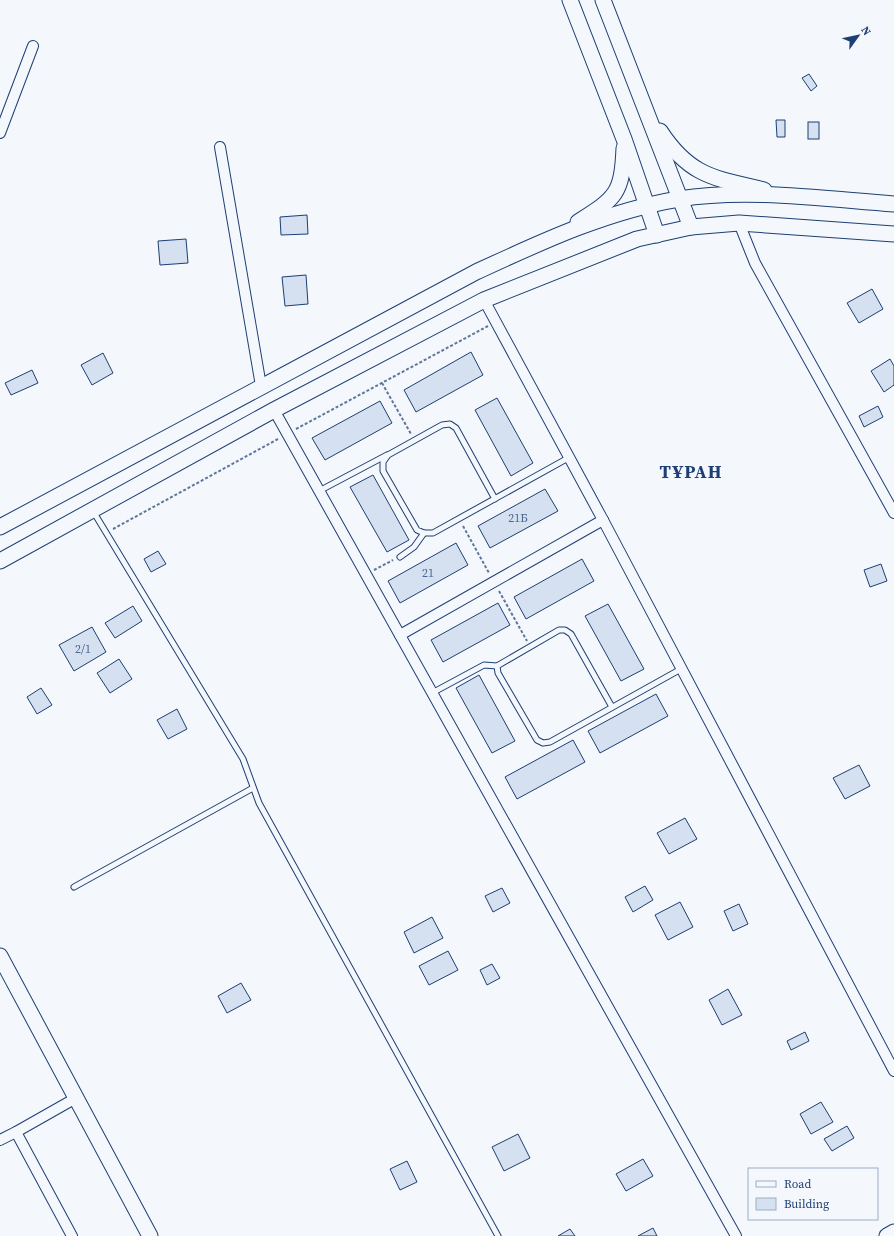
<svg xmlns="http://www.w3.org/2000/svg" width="894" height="1236" font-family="'Source Serif 4',serif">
	<rect width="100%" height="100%" fill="#f4f7fb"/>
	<g fill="#d5e0f0" stroke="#1d3f73">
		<polygon points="809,74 817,86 811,91 802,78"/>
		<polygon points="776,120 785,120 785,137 777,137"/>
		<rect x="808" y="122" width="11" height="17"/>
		<polygon points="307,215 308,234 281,235 280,217"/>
		<polygon points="186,239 188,263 160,265 158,241"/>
		<polygon points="306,275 308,304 285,306 282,277"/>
		<polygon points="872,289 883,309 859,323 847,303"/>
		<polygon points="471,352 483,375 416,412 404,390"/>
		<polygon points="103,353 113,373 92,385 81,365"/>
		<polygon points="890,359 894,366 894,385 884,392 871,371"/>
		<polygon points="32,370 38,383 11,395 5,383"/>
		<polygon points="497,398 533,463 511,476 475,410"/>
		<polygon points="380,401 392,423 325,460 312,438"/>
		<polygon points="878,406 883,417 864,427 859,416"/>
		<polygon points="373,475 409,540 387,552 350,487"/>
		<polygon points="545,489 558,511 490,548 478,526"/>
		<polygon points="456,543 468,565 400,603 388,581"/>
		<polygon points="158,551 166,564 151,572 144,559"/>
		<polygon points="582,559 594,581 526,619 514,597"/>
		<polygon points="881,564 887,581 870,587 864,570"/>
		<polygon points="498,603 510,625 443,662 431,640"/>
		<polygon points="608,604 644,669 621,681 585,616"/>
		<polygon points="133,606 142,621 115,638 105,623"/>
		<polygon points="92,627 106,652 74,671 59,645"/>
		<polygon points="119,659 132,679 110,693 97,673"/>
		<polygon points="479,675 515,741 492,753 456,688"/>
		<polygon points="41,688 52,705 37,714 27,697"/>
		<polygon points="656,694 668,716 600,753 588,731"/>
		<polygon points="177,709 187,729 168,739 157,720"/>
		<polygon points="573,740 585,762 517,799 505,777"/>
		<polygon points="859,765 870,786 845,799 833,778"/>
		<polygon points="685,818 697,839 669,854 657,833"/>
		<polygon points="645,886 653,900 633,912 625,897"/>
		<polygon points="502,888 510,903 493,912 485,896"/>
		<polygon points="680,902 693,927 668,940 655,915"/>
		<polygon points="739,904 748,924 733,931 724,911"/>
		<polygon points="432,917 443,938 414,953 404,932"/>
		<polygon points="448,951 458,970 429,985 419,966"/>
		<polygon points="492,964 500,978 487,985 480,970"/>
		<polygon points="241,983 251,1000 227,1013 218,996"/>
		<polygon points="728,989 742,1015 722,1025 709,1000"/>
		<polygon points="805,1032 809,1041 791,1050 787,1041"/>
		<polygon points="821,1102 833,1122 811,1134 800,1114"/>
		<polygon points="847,1126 854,1138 832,1151 824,1139"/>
		<polygon points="518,1134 530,1158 504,1171 492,1147"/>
		<polygon points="643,1159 653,1176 626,1191 616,1174"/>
		<polygon points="407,1161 417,1182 400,1190 390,1169"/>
		<polygon points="653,1228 657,1236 638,1236"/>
		<polygon points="570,1229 575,1236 558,1236"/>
	</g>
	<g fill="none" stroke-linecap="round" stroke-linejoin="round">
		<g stroke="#1d3f73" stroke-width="7">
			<g id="lane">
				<polyline points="319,491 387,455"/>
				<polyline points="495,499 456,428 450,424 442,425 388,455 383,462 383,471 417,530 424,533 433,533 570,457"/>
				<polyline points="93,511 243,759 259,803 498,1236"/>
				<polyline points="400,557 414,547 424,533"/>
				<polyline points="432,693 484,665 497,666"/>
				<polyline points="612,707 571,634 565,630 559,630 497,666 498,673 537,740 543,743 550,742 681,669"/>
				<polyline points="74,887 253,788"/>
			</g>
		</g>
		<g stroke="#1d3f73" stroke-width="12">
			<g id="street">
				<polyline points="0,133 33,46"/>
				<polyline points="220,147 261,386"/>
				<polyline points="739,223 755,263 894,513"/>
				<polyline points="484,300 603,520 894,1071"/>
				<polyline points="274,410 736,1236"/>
				<polyline points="400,635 603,520"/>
				<polyline points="16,1132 76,1098"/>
				<polyline points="0,1140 16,1132 72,1236"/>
			</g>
		</g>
		<g stroke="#1d3f73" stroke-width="17">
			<g id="secondary">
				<polyline points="570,0 624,139 657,235"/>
				<polyline points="603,0 691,227"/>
				<path d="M660 131C690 177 715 178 764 190"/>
				<path d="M578 222C616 198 622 194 624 148"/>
				<path d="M0 527 476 272C541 242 607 211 679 199 747 188 825 199 894 204"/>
				<polyline points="0,561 274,410 484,300 637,239 691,227 739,223 894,234"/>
				<polyline points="0,956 150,1236"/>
				<polyline points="887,1236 894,1232"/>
			</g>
		</g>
		<g stroke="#5e769c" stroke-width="2" stroke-dasharray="3 2" stroke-linecap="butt">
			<polyline points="382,383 411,434"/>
			<polyline points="296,429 488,326"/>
			<polyline points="463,526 489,573"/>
			<polyline points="113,529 278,439"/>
			<polyline points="374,570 393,560"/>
			<polyline points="499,591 527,641"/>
		</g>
		<use href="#lane" stroke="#f4f7fb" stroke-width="5"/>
		<use href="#street" stroke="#f4f7fb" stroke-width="10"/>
		<use href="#secondary" stroke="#f4f7fb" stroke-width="15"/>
	</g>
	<g text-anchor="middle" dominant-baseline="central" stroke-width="3" stroke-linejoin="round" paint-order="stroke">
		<g font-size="12" fill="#4b6792">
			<text x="518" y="518">21Б</text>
			<text x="428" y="573">21</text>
			<text x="83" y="649">2/1</text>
		</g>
		<g font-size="18" font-weight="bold" letter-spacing="1" fill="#1d3f73" stroke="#f4f7fb">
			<text x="691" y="471">ТҰРАН</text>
		</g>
	</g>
	<rect x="748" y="1168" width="130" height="52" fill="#f4f7fb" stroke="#9eadc5"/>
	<rect x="756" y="1181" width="20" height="6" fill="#f4f7fb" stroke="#9eadc5"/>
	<text x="784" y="1188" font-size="12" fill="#1d3f73">Road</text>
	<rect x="756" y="1198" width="20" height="12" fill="#d5e0f0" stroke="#9eadc5"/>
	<text x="784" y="1208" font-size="12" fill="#1d3f73">Building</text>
	<g transform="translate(858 36) rotate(57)" stroke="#f4f7fb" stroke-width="3" paint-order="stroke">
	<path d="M0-3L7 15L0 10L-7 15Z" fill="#1d3f73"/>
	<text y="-6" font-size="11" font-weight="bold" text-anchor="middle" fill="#1d3f73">N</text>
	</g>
</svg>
